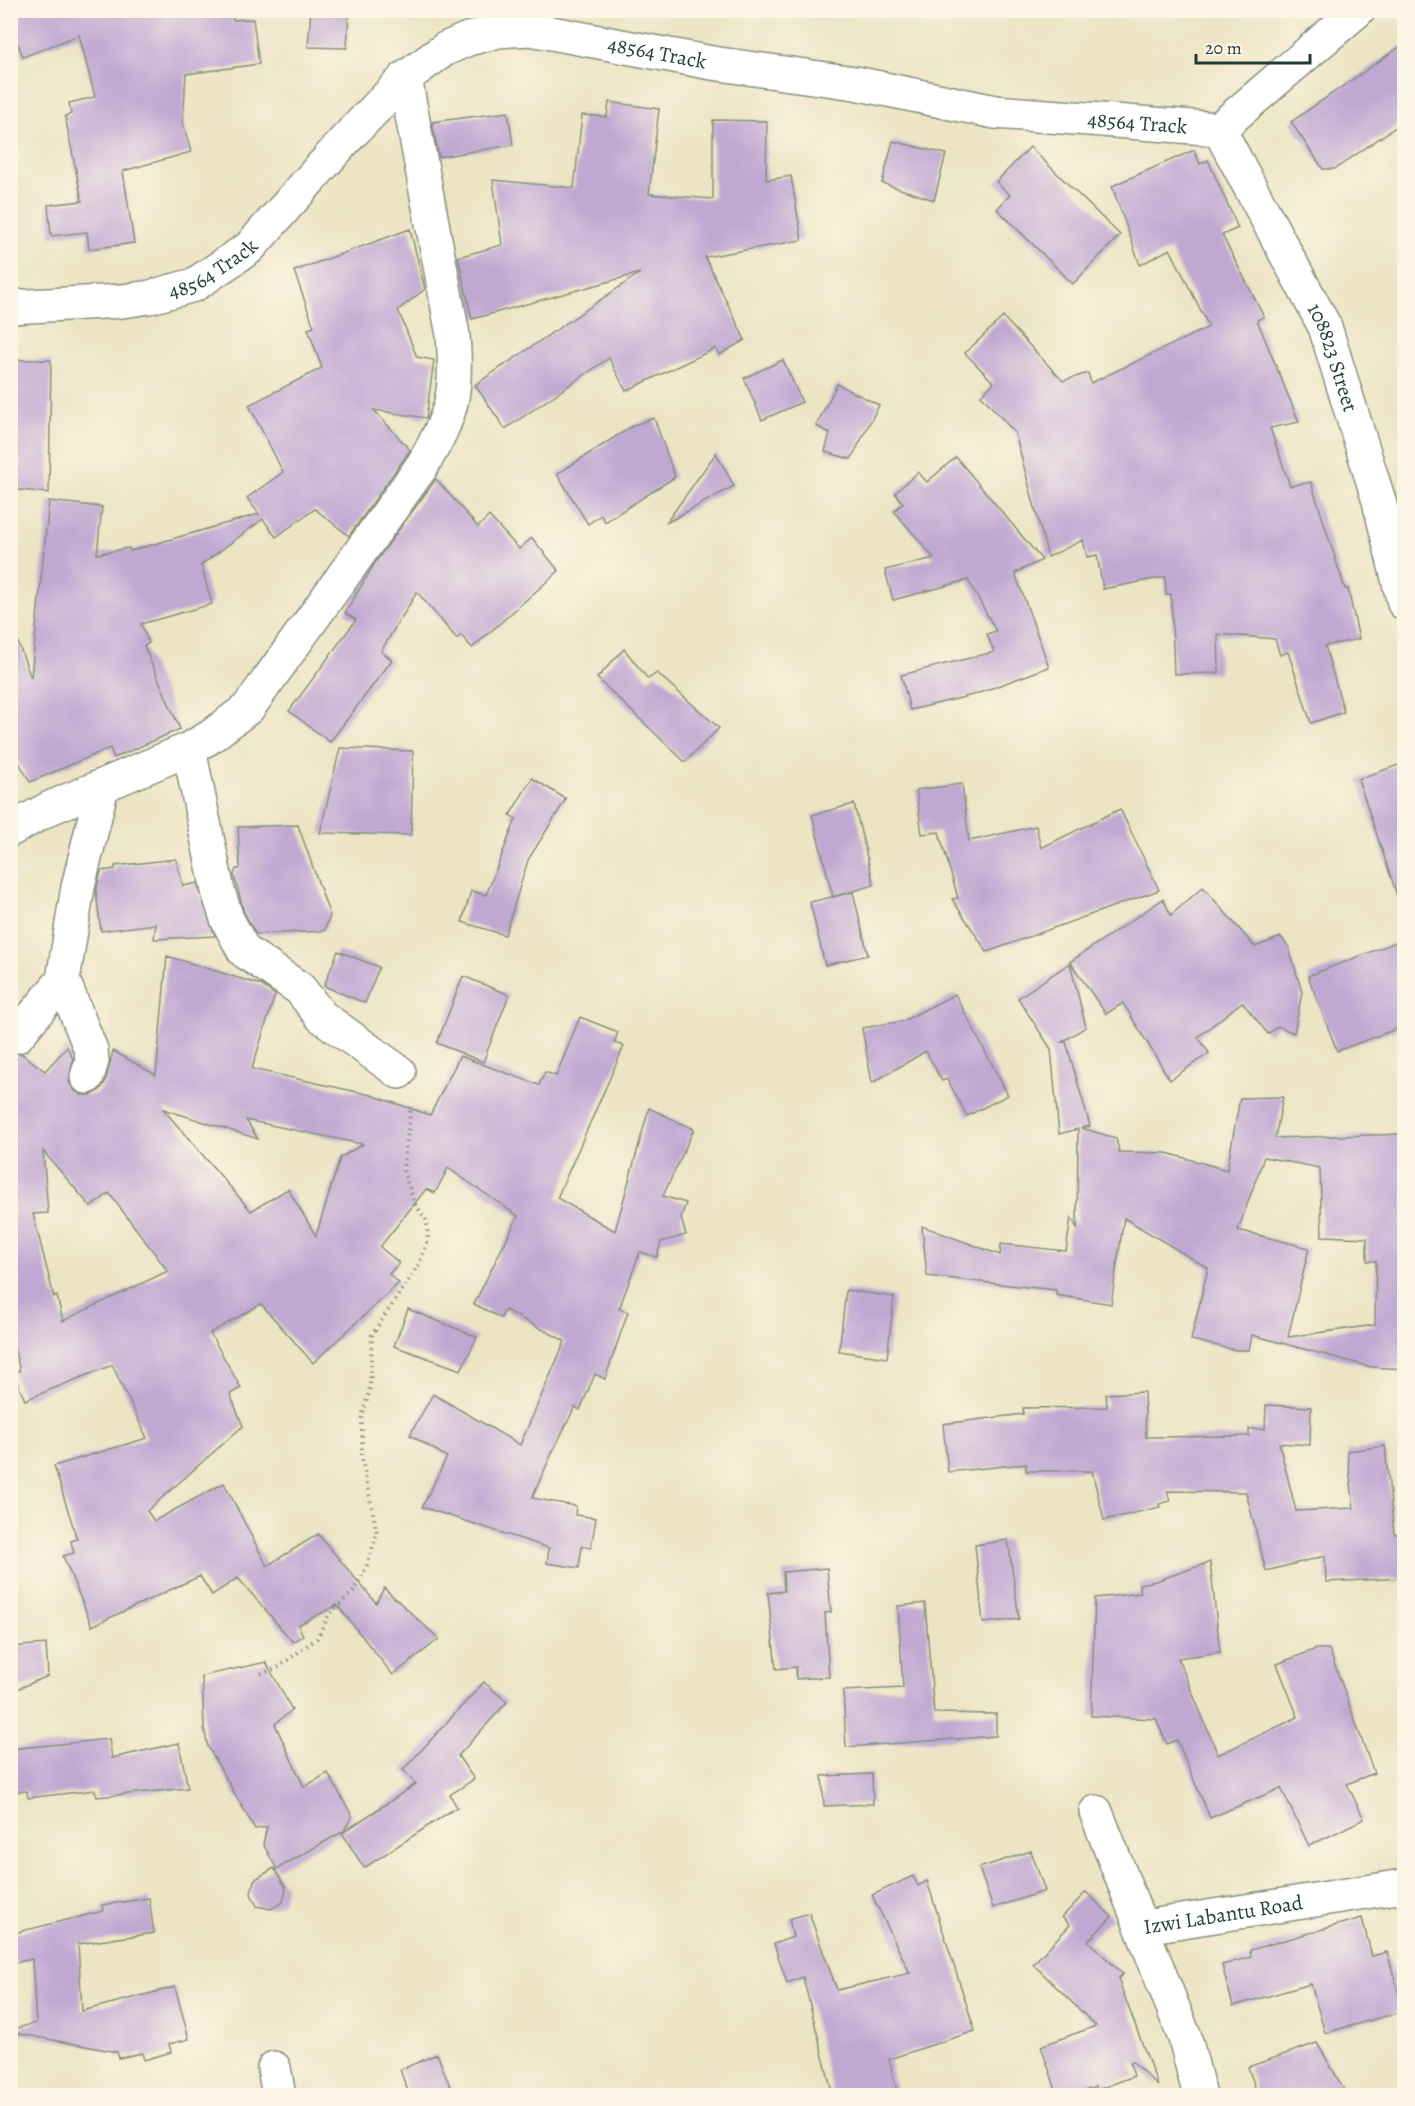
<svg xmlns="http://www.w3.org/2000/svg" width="1415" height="2106" font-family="Alegreya,serif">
	<rect width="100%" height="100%" fill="#fcf5e5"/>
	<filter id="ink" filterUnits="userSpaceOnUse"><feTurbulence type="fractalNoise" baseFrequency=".0167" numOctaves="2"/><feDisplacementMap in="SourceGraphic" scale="12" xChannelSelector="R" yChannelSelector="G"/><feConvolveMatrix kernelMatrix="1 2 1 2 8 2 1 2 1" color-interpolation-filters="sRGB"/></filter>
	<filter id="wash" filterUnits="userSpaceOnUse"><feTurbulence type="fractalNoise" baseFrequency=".008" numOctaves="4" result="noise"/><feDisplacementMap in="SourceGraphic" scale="24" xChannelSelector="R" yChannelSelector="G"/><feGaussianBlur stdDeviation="1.35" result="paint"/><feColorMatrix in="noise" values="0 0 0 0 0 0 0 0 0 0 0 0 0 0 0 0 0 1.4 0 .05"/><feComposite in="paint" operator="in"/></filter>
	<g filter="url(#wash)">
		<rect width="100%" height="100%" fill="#ece4c3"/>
		<g id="blocks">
			<g fill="#c1a8d3" fill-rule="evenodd">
				<polygon points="10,10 234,10 233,20 253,19 259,64 186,74 183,123 191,152 123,171 134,243 89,249 87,232 51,236 48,205 82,201 65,116 71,114 69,103 95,97 79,35 23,57 18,44 10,47"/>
				<polygon points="311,10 349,10 347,48 308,47"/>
				<polygon points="1404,44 1404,121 1335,169 1323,169 1291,122"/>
				<polygon points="609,102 659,109 649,194 713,199 713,120 767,121 766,180 791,176 802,240 705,257 745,340 719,355 716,348 626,391 609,358 505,429 475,385 640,273 472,319 458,257 502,245 493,180 574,188 582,115 607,117"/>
				<polygon points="508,112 513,145 439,157 432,122"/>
				<polygon points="893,141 946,154 934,200 882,183"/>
				<polygon points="1030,147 1120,235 1073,284 997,209 1010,195 996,182"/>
				<polygon points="1194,150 1200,164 1208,160 1238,228 1222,235 1264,317 1257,320 1299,422 1270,428 1290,486 1311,482 1345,589 1348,589 1359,639 1325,646 1344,712 1311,723 1288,652 1280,655 1275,639 1218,634 1219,673 1174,674 1171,594 1166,595 1165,577 1103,589 1097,555 1087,557 1083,540 1048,557 1015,433 981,395 994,383 965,353 1003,317 1063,381 1088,373 1091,383 1209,327 1170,249 1140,265 1112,186"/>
				<polygon points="410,229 425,289 398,310 417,357 434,360 426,418 374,410 410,450 406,456 349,536 315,509 276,537 263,519 201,565 212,604 141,624 149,643 144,646 180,729 114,758 110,748 30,782 10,747 10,635 15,634 31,678 49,501 102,507 97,554 129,548 130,551 259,514 247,498 283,472 249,405 322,368 308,329 314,327 294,271"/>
				<polygon points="10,360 51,360 49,493 10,489"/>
				<polygon points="783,360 802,402 762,420 744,378"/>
				<polygon points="837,384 879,405 851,459 825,452 830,433 816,426"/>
				<polygon points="654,418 675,477 605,522 601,515 588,524 557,474 634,425"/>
				<polygon points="716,453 734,486 666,523"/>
				<polygon points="956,457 1042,560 1015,573 1049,667 973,695 910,710 901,675 994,652 987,634 996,631 968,580 893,600 885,570 934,558 894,511 903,503 895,493 918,472 927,482"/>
				<polygon points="436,479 478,527 489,516 519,549 532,538 559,571 472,648 461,635 457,639 417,592 381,651 392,660 330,742 289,711 356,620 345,613 376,561"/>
				<polygon points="624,649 648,679 657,673 719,728 685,762 597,678"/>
				<polygon points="340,748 413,751 411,835 320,833"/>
				<polygon points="1404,763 1404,900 1399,901 1358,779"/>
				<polygon points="532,778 566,799 528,860 505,935 462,922 471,891 486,895 516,819 510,815"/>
				<polygon points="962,784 969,841 1036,826 1041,848 1120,809 1159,890 987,952 952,899 958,898 939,832 922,834 916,790"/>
				<polygon points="854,804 874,885 833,897 812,815"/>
				<polygon points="298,825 330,916 324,931 256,934 244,912 234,875 236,869 240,869 238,827"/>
				<polygon points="176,859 183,886 197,883 215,936 154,939 156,924 101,931 96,892 101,871 115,869 115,866"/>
				<polygon points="1203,887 1255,947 1281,937 1289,948 1302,992 1294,1033 1278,1026 1268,1034 1242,1002 1198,1037 1209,1053 1170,1080 1123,1003 1106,1014 1070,962 1163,899 1171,915"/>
				<polygon points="853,892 868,955 825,965 810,902"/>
				<polygon points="1404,939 1404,1026 1337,1051 1308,976"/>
				<polygon points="338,951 379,967 365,1003 324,986"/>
				<path d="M167 956 261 985 275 995 252 1069 371 1095 430 1115 460 1056 539 1085 545 1072 556 1076 580 1017 618 1032 614 1043 624 1046 557 1198 615 1231 649 1108 694 1129 663 1196 686 1203 681 1218 686 1235 661 1242 657 1257 640 1252 619 1309 628 1312 605 1379 595 1374 580 1410 575 1407 552 1453 532 1498 576 1506 575 1515 596 1518 591 1548 582 1546 579 1568 547 1563 549 1548 422 1507 447 1457 410 1435 433 1394 520 1445 565 1341 505 1310 501 1318 474 1304 518 1216 448 1168 435 1193 426 1189 380 1247 399 1263 389 1274 399 1283 313 1363 261 1304 210 1333 241 1388 230 1394 243 1426 147 1511 154 1521 224 1483 267 1566 318 1534 376 1603 384 1588 439 1639 393 1675 337 1605 298 1625 303 1635 293 1642 238 1578 212 1595 200 1576 92 1626 63 1556 74 1553 71 1541 77 1539 54 1466 147 1438 112 1365 25 1400 13 1373 20 1370 10 1334V1053L22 1054 45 1071 67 1047 73 1059 69 1082 74 1090 82 1095H92L100 1090 105 1083 113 1051 156 1075ZM163 1109 258 1139 246 1120 363 1144 340 1158 316 1236 288 1189 251 1211ZM43 1151 91 1207 109 1193 168 1271 63 1321 57 1296 54 1297 33 1214 48 1213Z"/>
				<path d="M1070 963 1086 1027 1062 1042H1066L1090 1126 1081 1128 1116 1138 1119 1152 1167 1153 1227 1170 1240 1098 1283 1097 1275 1138 1404 1134V1369L1371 1367 1252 1335 1249 1350H1236L1191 1340 1208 1268 1124 1218 1111 1304 1056 1295V1290L927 1276 922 1226 1000 1255 1001 1244 1066 1251 1071 1217 1077 1228 1078 1129 1059 1134 1051 1049 1018 998ZM1264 1157 1320 1168 1322 1236 1367 1238V1261H1376L1375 1325 1288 1337 1309 1248 1238 1230Z"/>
				<polygon points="463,976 509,995 483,1062 437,1043"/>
				<polygon points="955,994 1008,1095 967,1116 947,1079 942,1081 926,1051 872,1083 862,1028 903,1021"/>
				<polygon points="846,1290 894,1297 887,1358 839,1351"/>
				<polygon points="408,1309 477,1337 461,1370 394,1346"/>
				<polygon points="1144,1392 1146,1437 1249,1436 1249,1429 1265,1429 1266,1405 1311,1407 1310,1445 1279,1443 1296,1511 1354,1508 1347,1451 1385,1446 1394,1534 1404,1534 1404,1578 1326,1582 1325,1556 1266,1571 1246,1492 1167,1491 1170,1501 1159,1504 1160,1507 1104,1520 1092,1471 1026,1471 1026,1464 948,1472 943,1424 1023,1414 1023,1408 1107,1407 1106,1394"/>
				<polygon points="1008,1540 1019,1619 983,1623 975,1545"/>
				<polygon points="1210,1562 1220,1652 1178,1658 1218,1755 1298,1717 1277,1664 1316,1649 1329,1649 1374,1773 1347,1784 1364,1819 1309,1846 1281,1788 1210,1818 1177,1740 1167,1744 1156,1719 1091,1716 1095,1598 1141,1593 1139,1584 1156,1581"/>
				<polygon points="827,1568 831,1612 825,1613 829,1677 796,1679 796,1667 776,1669 768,1593 784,1591 783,1572"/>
				<polygon points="925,1603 934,1713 996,1714 996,1736 846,1747 843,1691 903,1688 898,1606"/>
				<polygon points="46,1644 48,1676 10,1692 10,1647"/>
				<polygon points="266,1662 292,1710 275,1724 304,1787 328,1773 352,1816 344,1831 277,1869 263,1844 267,1827 255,1829 208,1747 204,1728 202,1676"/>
				<polygon points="484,1682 507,1702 458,1756 474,1779 450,1795 457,1807 364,1868 342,1833 416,1784 403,1770"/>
				<polygon points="109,1739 112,1758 179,1743 188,1788 97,1797 95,1790 28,1798 27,1791 10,1792 10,1749"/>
				<polygon points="872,1774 873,1804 824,1806 822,1776"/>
				<polygon points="1031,1851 1045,1891 993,1908 979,1868"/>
				<polygon points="274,1868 286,1888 283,1902 271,1909 257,1906 251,1894 254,1880"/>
				<polygon points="913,1876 918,1886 927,1881 975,2031 889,2059 898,2096 833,2096 803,1977 787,1983 774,1944 793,1937 789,1919 809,1913 837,1990 910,1973 872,1895"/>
				<polygon points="1086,1892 1112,1917 1088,1941 1123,1974 1118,1979 1158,2086 1133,2062 1130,2063 1134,2076 1097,2090 1095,2087 1071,2096 1058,2096 1041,2046 1096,2026 1033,1964 1070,1925 1062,1917"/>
				<polygon points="149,1898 154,1933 78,1944 82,2011 175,1987 189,2039 169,2044 171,2052 144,2060 142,2053 119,2058 117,2052 10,2032 10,2030 36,2023 32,1959 10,1964 10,1934 103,1911 102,1905"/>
				<polygon points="1362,1918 1372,1956 1387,1952 1404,2011 1325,2033 1311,1984 1233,2006 1222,1965 1251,1957 1250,1950"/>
				<polygon points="1317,2043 1348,2096 1258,2096 1248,2067"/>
				<polygon points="437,2054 454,2096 410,2096 400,2070"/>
			</g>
		</g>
	</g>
	<g filter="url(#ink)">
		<use href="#blocks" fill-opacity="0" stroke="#86907c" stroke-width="1.5"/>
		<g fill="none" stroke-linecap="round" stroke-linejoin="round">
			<g stroke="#86907c" stroke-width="36">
				<g id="minor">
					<path id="s1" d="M1219 129 1325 327 1379 501 1404 603"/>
					<path id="s2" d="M10 307 122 301 150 297 194 285 249 248 346 139 405 78 445 49 468 39 498 31 530 29 712 63 855 83 995 112 1219 129 1358 10"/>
					<polyline points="189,749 218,891 227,919 244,951 300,989 321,1016 399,1072"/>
					<path d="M10 830 50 808 189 749 210 737 248 708 422 466C452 415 458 395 453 335L405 78"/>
					<polyline points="17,1036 63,980"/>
					<polyline points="87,1077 92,1061 91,1050 63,980 78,887 102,787"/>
					<polyline points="1096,1812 1185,2038 1200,2096"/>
					<path id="s3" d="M1144 1927 1404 1886"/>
					<polyline points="274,2068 279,2096"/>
				</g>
			</g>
			<polyline stroke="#86907c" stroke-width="4" stroke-dasharray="1.5 4.5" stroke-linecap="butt" points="261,1674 279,1667 317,1638 330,1613 353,1592 367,1566 377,1533 362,1459 362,1417 370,1388 372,1335 418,1266 428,1241 427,1221 415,1204 403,1170 411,1106"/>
			<use href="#minor" stroke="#fff" stroke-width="33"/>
		</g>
	</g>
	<g text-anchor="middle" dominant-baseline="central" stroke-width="6" stroke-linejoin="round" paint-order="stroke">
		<g font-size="21" fill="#1f3d34" stroke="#fcf5e5">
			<text stroke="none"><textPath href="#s2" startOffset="750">48564 Track</textPath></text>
			<text stroke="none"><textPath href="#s2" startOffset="1236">48564 Track</textPath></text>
			<text stroke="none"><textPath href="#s2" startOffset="210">48564 Track</textPath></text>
			<text stroke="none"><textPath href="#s1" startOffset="256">108823 Street</textPath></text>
			<text stroke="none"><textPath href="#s3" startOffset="80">Izwi Labantu Road</textPath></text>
		</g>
	</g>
	<rect width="1415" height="2106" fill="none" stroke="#fcf5e5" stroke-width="36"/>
	<path d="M1196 54v9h114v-9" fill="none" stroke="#1f3d34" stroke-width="3"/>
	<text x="1205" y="54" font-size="18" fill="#1f3d34" stroke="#fcf5e5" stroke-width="4.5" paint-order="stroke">20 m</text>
</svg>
